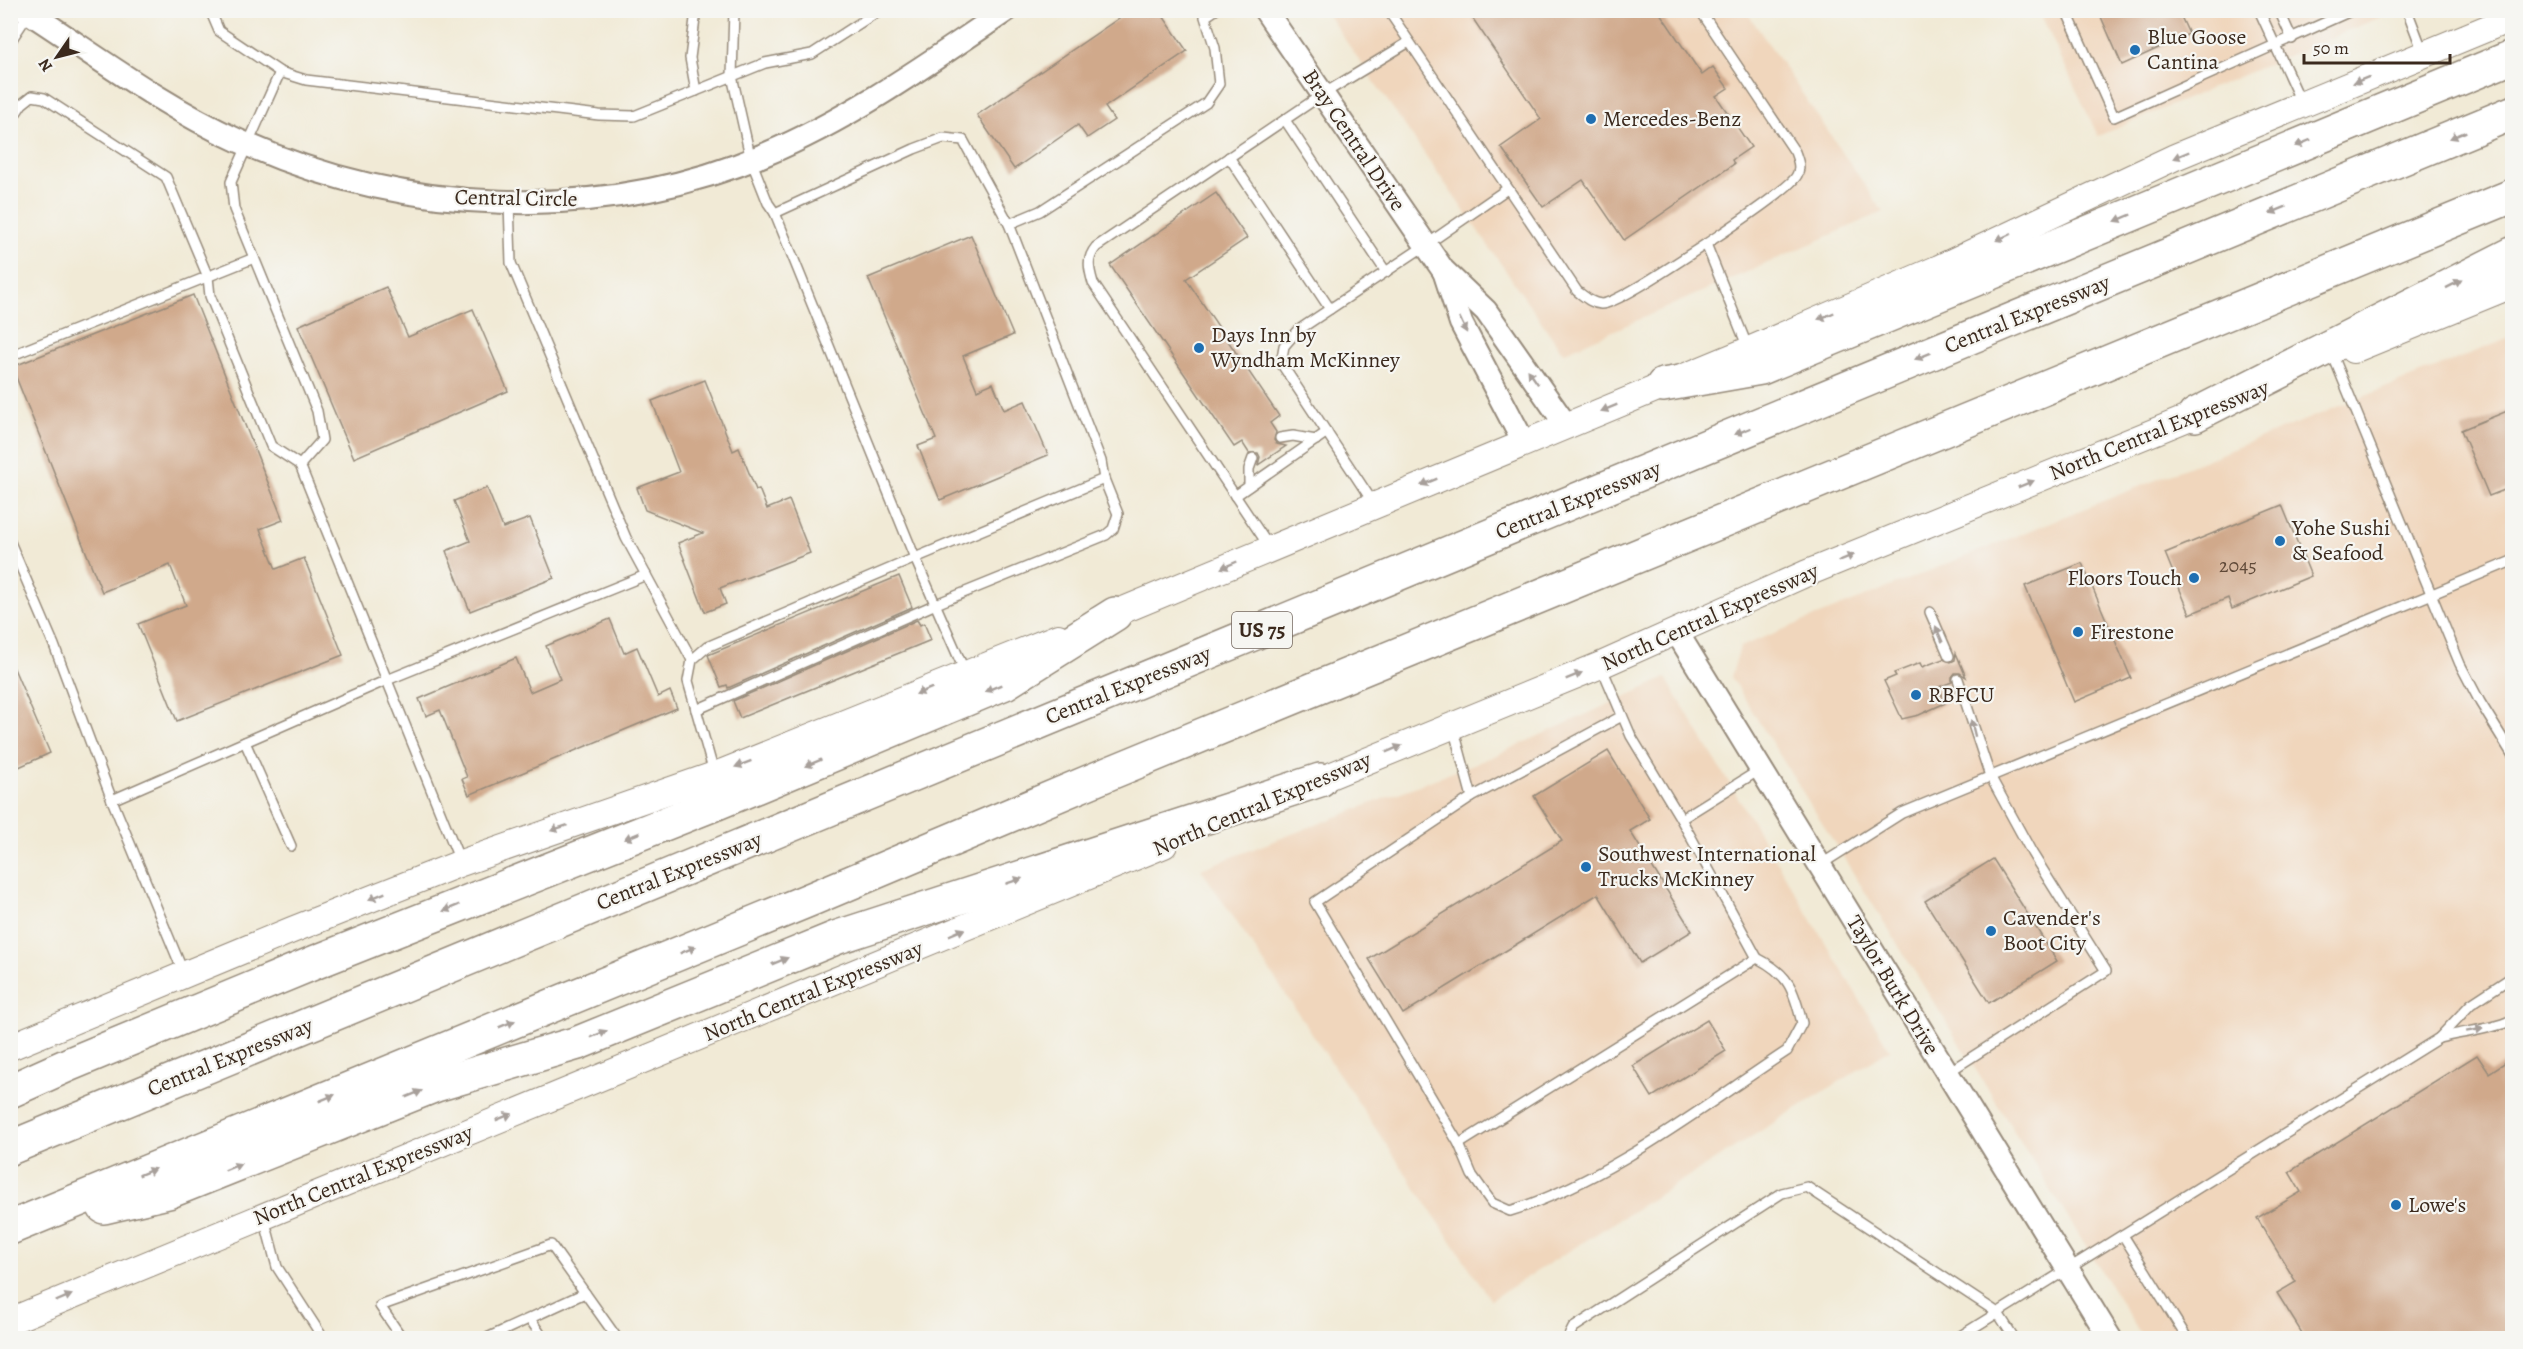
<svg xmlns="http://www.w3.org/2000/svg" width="2523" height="1349" font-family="Alegreya,serif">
	<rect width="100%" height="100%" fill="#f6f6f2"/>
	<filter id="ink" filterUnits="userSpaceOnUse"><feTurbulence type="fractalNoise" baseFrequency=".0167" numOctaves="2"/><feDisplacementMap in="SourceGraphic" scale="12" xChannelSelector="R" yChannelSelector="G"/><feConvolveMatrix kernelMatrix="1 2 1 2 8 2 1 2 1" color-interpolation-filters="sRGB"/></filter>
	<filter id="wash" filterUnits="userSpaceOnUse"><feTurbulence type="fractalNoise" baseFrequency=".008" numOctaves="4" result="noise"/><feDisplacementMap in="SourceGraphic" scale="24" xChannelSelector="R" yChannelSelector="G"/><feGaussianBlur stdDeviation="1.35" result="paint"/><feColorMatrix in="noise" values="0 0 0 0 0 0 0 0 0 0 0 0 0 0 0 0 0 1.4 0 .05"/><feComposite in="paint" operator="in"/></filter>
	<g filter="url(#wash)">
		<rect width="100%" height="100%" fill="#f1ead6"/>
		<g fill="#f0d6bc">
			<polygon points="1325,11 1746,11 1883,212 1563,353"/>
			<polygon points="2039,11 2395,11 2098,136"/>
			<polygon points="2512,337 2512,1338 2143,1338 1731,677 1740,647"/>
			<polygon points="1666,678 1890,1050 1491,1300 1201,869 1492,757"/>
		</g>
		<g id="blocks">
			<g fill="#d0a98b">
				<polygon points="1131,10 1159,10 1187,51 1105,107 1114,120 1087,138 1078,125 1014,169 977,115"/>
				<polygon points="1467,10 1658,10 1702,75 1713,67 1728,88 1716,96 1751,147 1732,160 1734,164 1624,240 1583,180 1543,207 1501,147 1541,119"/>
				<polygon points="2098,10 2178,10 2189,34 2122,65"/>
				<polygon points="1216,193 1247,238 1186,279 1279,416 1270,423 1276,432 1274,440 1277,444 1286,446 1258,465 1260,457 1258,453 1249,453 1242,442 1234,447 1110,265"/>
				<polygon points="971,235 1013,335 963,356 977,390 993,383 1004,410 1025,401 1048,455 940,500 918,446 936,439 868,278"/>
				<polygon points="386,287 408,337 473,309 508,391 354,458 298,326"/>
				<polygon points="193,295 283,520 260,529 276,569 304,558 343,655 177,721 138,624 186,605 170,565 102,592 12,367"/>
				<polygon points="705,380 733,451 739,448 756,490 759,489 767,509 789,500 810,553 720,588 726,604 705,612 678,543 703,533 645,510 637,488 679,472 652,401"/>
				<polygon points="2512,409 2512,487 2489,496 2461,430"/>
				<polygon points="487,488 503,528 530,518 554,578 470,611 446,551 470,541 454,501"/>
				<polygon points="2282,505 2311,576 2232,609 2228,598 2190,614 2165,553"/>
				<polygon points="2082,563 2131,678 2074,702 2025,586"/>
				<polygon points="899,576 912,607 728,688 727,685 721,687 708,655"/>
				<polygon points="610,619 624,653 637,647 658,697 670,691 677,708 469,795 462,779 467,777 440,710 426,716 419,699 516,658 530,692 560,679 546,646"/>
				<polygon points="917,620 920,625 924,623 931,640 740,718 733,701"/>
				<polygon points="1956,653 1966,677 1960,673 1955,673 1952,677 1952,682 1939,687 1945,703 1919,715 1902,719 1884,681 1896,676 1894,673 1920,663 1922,667 1943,659 1951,662 1955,660"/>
				<polygon points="10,659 50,753 10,771"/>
				<polygon points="1608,751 1650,819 1630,831 1692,931 1640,963 1598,894 1403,1014 1369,959 1562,841 1534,796"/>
				<polygon points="1993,859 2057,961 1989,1003 1925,901"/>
				<polygon points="1707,1020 1726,1051 1652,1097 1633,1066"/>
				<polygon points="2477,1055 2489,1073 2512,1058 2512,1338 2305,1338 2277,1293 2296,1282 2257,1218 2301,1192 2289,1172"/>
			</g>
		</g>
	</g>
	<g filter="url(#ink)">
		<use href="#blocks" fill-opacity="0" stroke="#968a7a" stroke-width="1.5"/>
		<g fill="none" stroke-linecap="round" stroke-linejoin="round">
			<g stroke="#968a7a" stroke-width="12">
				<g id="service">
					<polyline points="210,10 219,31 280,72 306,80 599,115 634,116 765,63 812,54 880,10"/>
					<polyline points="734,10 732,76 751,160 768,203 775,213 914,149 943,138 963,140 1009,224 1101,461 1104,479 915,558 965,672"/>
					<path d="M1388 10 1577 291C1585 297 1591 303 1601 304 1618 304 1688 255 1706 244L1748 348"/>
					<path d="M1700 10 1795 152C1798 160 1801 168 1797 175 1792 187 1722 233 1706 244"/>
					<polyline points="2066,10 2114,117 2353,10"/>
					<polyline points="2259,10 2302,104"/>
					<polyline points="2279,10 2292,39"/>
					<polyline points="2407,10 2423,52"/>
					<polyline points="696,11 690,58 696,91"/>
					<polyline points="10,42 29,13"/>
					<polyline points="280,72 231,182 234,209 317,411 322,440 300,465"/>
					<polyline points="1285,120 1386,272"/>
					<polyline points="10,122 22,104 32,96 44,98 166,177 208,277 210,296 271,446 300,465 460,861"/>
					<polyline points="1229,157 1330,309"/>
					<polyline points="509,202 511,263 626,538 692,660"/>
					<polyline points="1009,224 1040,211 1206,103 1219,84 1215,48 1205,17 1215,10"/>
					<polyline points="10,356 254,258"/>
					<polyline points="2334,358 2460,664 2480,702 2512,754"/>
					<polyline points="1280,438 1293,436 1316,440"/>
					<polyline points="1249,486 1249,469 1253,458"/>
					<polyline points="1235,496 1327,432"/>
					<polyline points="1374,504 1281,363 1284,346 1297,331 1426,245 1507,189"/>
					<polyline points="10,542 54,645 112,800 184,974"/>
					<path d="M1270 548 1093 283C1089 269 1086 259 1096 247L1323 94 1409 42"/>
					<polyline points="1930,612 1949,656"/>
					<polyline points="1602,668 1631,736 1681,819"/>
					<polyline points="696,710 936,604 1106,535 1113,529 1118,514 1104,479"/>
					<polyline points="1453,727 1472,797 1315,902 1459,1144 1757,958 1681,819 1761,769"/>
					<polyline points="245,742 291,846"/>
					<polyline points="714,773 688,681 692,660 707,647 915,558 775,213"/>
					<polyline points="1472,797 1622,716"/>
					<polyline points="112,800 387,680 646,575"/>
					<polyline points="1820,865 1902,813 2512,561"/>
					<path d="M2439 1038C2461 1032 2490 1030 2510 1021"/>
					<polyline points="1947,1073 2106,971 2032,853 1990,776 1958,679"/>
					<path d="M1459 1144 1472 1175 1492 1203 1510 1211C1608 1181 1702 1107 1787 1051L1802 1023C1794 990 1789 974 1757 958"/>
					<polyline points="264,1218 277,1267 323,1338"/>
					<polyline points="2123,1235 2187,1338"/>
					<polyline points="530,1319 543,1338"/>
					<polyline points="402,1338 380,1306 551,1245 617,1338"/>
					<polyline points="487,1338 585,1293"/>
					<polyline points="1568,1338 1573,1328 1782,1193 1807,1187 1998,1313 2014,1338"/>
					<polyline points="1957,1338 2439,1038 2471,1004 2512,977"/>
				</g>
			</g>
			<g stroke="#968a7a" stroke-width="26">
				<g id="tertiary">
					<path d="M25 10C95 55 162 106 237 140 401 215 599 225 766 154 852 118 930 62 1007 10"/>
					<polyline points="1265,10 1443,270 1486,311 1566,425"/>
					<polyline points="1445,274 1461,323 1524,443"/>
					<polyline points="1676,631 2110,1338"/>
				</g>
			</g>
			<g stroke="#968a7a" stroke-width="28">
				<g id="secondary">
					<polyline points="2353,350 2512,285"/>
					<polyline points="1097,621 1749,350 1939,268 2175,157 2512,18"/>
					<polyline points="1303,787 1601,665 1805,574 2210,409"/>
					<polyline points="10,1047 292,930 461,863 723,772 1058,637"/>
					<path d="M10 1321C394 1160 780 1006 1164 845"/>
				</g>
			</g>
			<g stroke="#968a7a" stroke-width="36">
				<g id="motorway">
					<polyline points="1663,385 1761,368 2512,57"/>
					<polyline points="2195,415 2512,254"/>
					<polyline points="10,1091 70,1064 316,962 717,803 1005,683 1115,614"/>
					<polyline points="10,1148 2512,113"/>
					<polyline points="104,1207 168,1192 436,1085 578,1043 838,937 1320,780"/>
					<polyline points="10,1228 814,898 1110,773 2512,196"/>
				</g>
			</g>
			<use href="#service" stroke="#fff" stroke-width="9"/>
			<use href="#tertiary" stroke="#fff" stroke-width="22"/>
			<use href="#secondary" stroke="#fff" stroke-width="26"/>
			<use href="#motorway" stroke="#fff" stroke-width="33"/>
		</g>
		<defs><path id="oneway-solid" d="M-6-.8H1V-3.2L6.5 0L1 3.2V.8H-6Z" transform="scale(1.5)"/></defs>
		<g fill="#a79f9a">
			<use href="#oneway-solid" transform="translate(2361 80) rotate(158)"/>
			<use href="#oneway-solid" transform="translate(2458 135) rotate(158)"/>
			<use href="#oneway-solid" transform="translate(2303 143) rotate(157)"/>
			<use href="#oneway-solid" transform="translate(2181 155) rotate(157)"/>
			<use href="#oneway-solid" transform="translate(2278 210) rotate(158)"/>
			<use href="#oneway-solid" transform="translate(2123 218) rotate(157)"/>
			<use href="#oneway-solid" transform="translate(2004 237) rotate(155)"/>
			<use href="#oneway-solid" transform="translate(2454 284) rotate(-27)"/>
			<use href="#oneway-solid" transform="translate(1826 316) rotate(157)"/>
			<use href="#oneway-solid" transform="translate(1463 325) rotate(65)"/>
			<use href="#oneway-solid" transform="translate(1923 356) rotate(158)"/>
			<use href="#oneway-solid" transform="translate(1533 377) rotate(-125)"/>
			<use href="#oneway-solid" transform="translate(1609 408) rotate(158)"/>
			<use href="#oneway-solid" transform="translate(1743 431) rotate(158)"/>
			<use href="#oneway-solid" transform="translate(1429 482) rotate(158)"/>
			<use href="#oneway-solid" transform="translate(2026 484) rotate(-22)"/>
			<use href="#oneway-solid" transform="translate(1846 558) rotate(-22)"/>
			<use href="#oneway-solid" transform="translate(1229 565) rotate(157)"/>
			<use href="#oneway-solid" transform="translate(1939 634) rotate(-113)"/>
			<use href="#oneway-solid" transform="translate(1574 676) rotate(-22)"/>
			<use href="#oneway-solid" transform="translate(993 688) rotate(158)"/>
			<use href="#oneway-solid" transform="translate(924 691) rotate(158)"/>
			<use href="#oneway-solid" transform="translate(1973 728) rotate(-104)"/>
			<use href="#oneway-solid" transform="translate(1394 749) rotate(-23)"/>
			<use href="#oneway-solid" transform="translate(813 763) rotate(158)"/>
			<use href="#oneway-solid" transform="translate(743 764) rotate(159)"/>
			<use href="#oneway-solid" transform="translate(559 828) rotate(161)"/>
			<use href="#oneway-solid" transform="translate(632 836) rotate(158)"/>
			<use href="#oneway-solid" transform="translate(1014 881) rotate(-18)"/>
			<use href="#oneway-solid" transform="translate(377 896) rotate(158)"/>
			<use href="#oneway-solid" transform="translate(451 908) rotate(158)"/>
			<use href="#oneway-solid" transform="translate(957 932) rotate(-23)"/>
			<use href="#oneway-solid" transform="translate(688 950) rotate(-22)"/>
			<use href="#oneway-solid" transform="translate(780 961) rotate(-22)"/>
			<use href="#oneway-solid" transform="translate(507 1024) rotate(-22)"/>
			<use href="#oneway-solid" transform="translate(2475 1030) rotate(-10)"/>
			<use href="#oneway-solid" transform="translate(599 1034) rotate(-22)"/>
			<use href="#oneway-solid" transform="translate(414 1094) rotate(-22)"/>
			<use href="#oneway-solid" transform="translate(327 1098) rotate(-22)"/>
			<use href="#oneway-solid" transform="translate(504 1117) rotate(-22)"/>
			<use href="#oneway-solid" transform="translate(233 1167) rotate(-22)"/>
			<use href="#oneway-solid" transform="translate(147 1172) rotate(-22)"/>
			<use href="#oneway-solid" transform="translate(64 1298) rotate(-23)"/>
		</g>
	</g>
	<g fill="#1f6fb2" stroke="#f6f6f2" stroke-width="2">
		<circle cx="2135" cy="50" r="6"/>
		<circle cx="1591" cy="119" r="6"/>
		<circle cx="1199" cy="348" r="6"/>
		<circle cx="2280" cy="541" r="6"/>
		<circle cx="2194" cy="578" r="6"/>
		<circle cx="2078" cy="632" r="6"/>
		<circle cx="1916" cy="695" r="6"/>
		<circle cx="1586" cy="867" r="6"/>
		<circle cx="1991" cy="931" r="6"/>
		<circle cx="2396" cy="1205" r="6"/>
	</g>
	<g text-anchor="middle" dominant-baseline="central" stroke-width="4.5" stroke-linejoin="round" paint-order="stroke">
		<g font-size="20" fill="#604a39">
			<text x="2238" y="565">2045</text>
		</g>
		<rect fill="#f6f6f2" stroke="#73675e" stroke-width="1.5" x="1232" y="612" width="60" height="36" rx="4.5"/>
		<g font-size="21" font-weight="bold" fill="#3b2a1e">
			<text x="1262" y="630">US 75</text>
		</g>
		<g font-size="22" fill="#3b2a1e" stroke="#f6f6f2" text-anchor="start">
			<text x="2147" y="37">Blue Goose<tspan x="2147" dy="25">Cantina</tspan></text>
			<text x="1603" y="119">Mercedes-Benz</text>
			<text x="1211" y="335">Days Inn by<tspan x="1211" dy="25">Wyndham McKinney</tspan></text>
			<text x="2292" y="528">Yohe Sushi<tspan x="2292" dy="25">&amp; Seafood</tspan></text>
			<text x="2182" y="578" text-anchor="end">Floors Touch</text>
			<text x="2090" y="632">Firestone</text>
			<text x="1928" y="695">RBFCU</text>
			<text x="1598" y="854">Southwest International<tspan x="1598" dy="25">Trucks McKinney</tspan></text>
			<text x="2003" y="918">Cavender's<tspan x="2003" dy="25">Boot City</tspan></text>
			<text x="2408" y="1205">Lowe's</text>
		</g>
		<g font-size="22" fill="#3b2a1e" stroke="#f6f6f2">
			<text transform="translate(1354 140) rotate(56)">Bray Central Drive</text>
			<text transform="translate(516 198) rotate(1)">Central Circle</text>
			<text transform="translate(2027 314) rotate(-22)">Central Expressway</text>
			<text transform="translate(2159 430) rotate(-22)">North Central Expressway</text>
			<text transform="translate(1578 500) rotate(-22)">Central Expressway</text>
			<text transform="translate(1710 617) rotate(-24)">North Central Expressway</text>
			<text transform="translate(1128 685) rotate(-22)">Central Expressway</text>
			<text transform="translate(1262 804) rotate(-23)">North Central Expressway</text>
			<text transform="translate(679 871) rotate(-22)">Central Expressway</text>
			<text transform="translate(1893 985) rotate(59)">Taylor Burk Drive</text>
			<text transform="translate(813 991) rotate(-22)">North Central Expressway</text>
			<text transform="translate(230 1057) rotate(-22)">Central Expressway</text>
			<text transform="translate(363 1175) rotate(-22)">North Central Expressway</text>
		</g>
	</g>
	<rect width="2523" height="1349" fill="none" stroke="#f6f6f2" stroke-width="36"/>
	<g transform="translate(57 57) rotate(235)" stroke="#f6f6f2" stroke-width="4.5" paint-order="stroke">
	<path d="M0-4.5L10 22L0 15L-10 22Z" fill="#3b2a1e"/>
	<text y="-9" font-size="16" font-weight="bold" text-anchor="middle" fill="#3b2a1e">N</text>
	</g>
	<path d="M2304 54v9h146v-9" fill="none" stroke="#3b2a1e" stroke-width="3"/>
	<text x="2313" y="54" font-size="18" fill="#3b2a1e" stroke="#f6f6f2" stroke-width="4.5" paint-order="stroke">50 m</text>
</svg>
